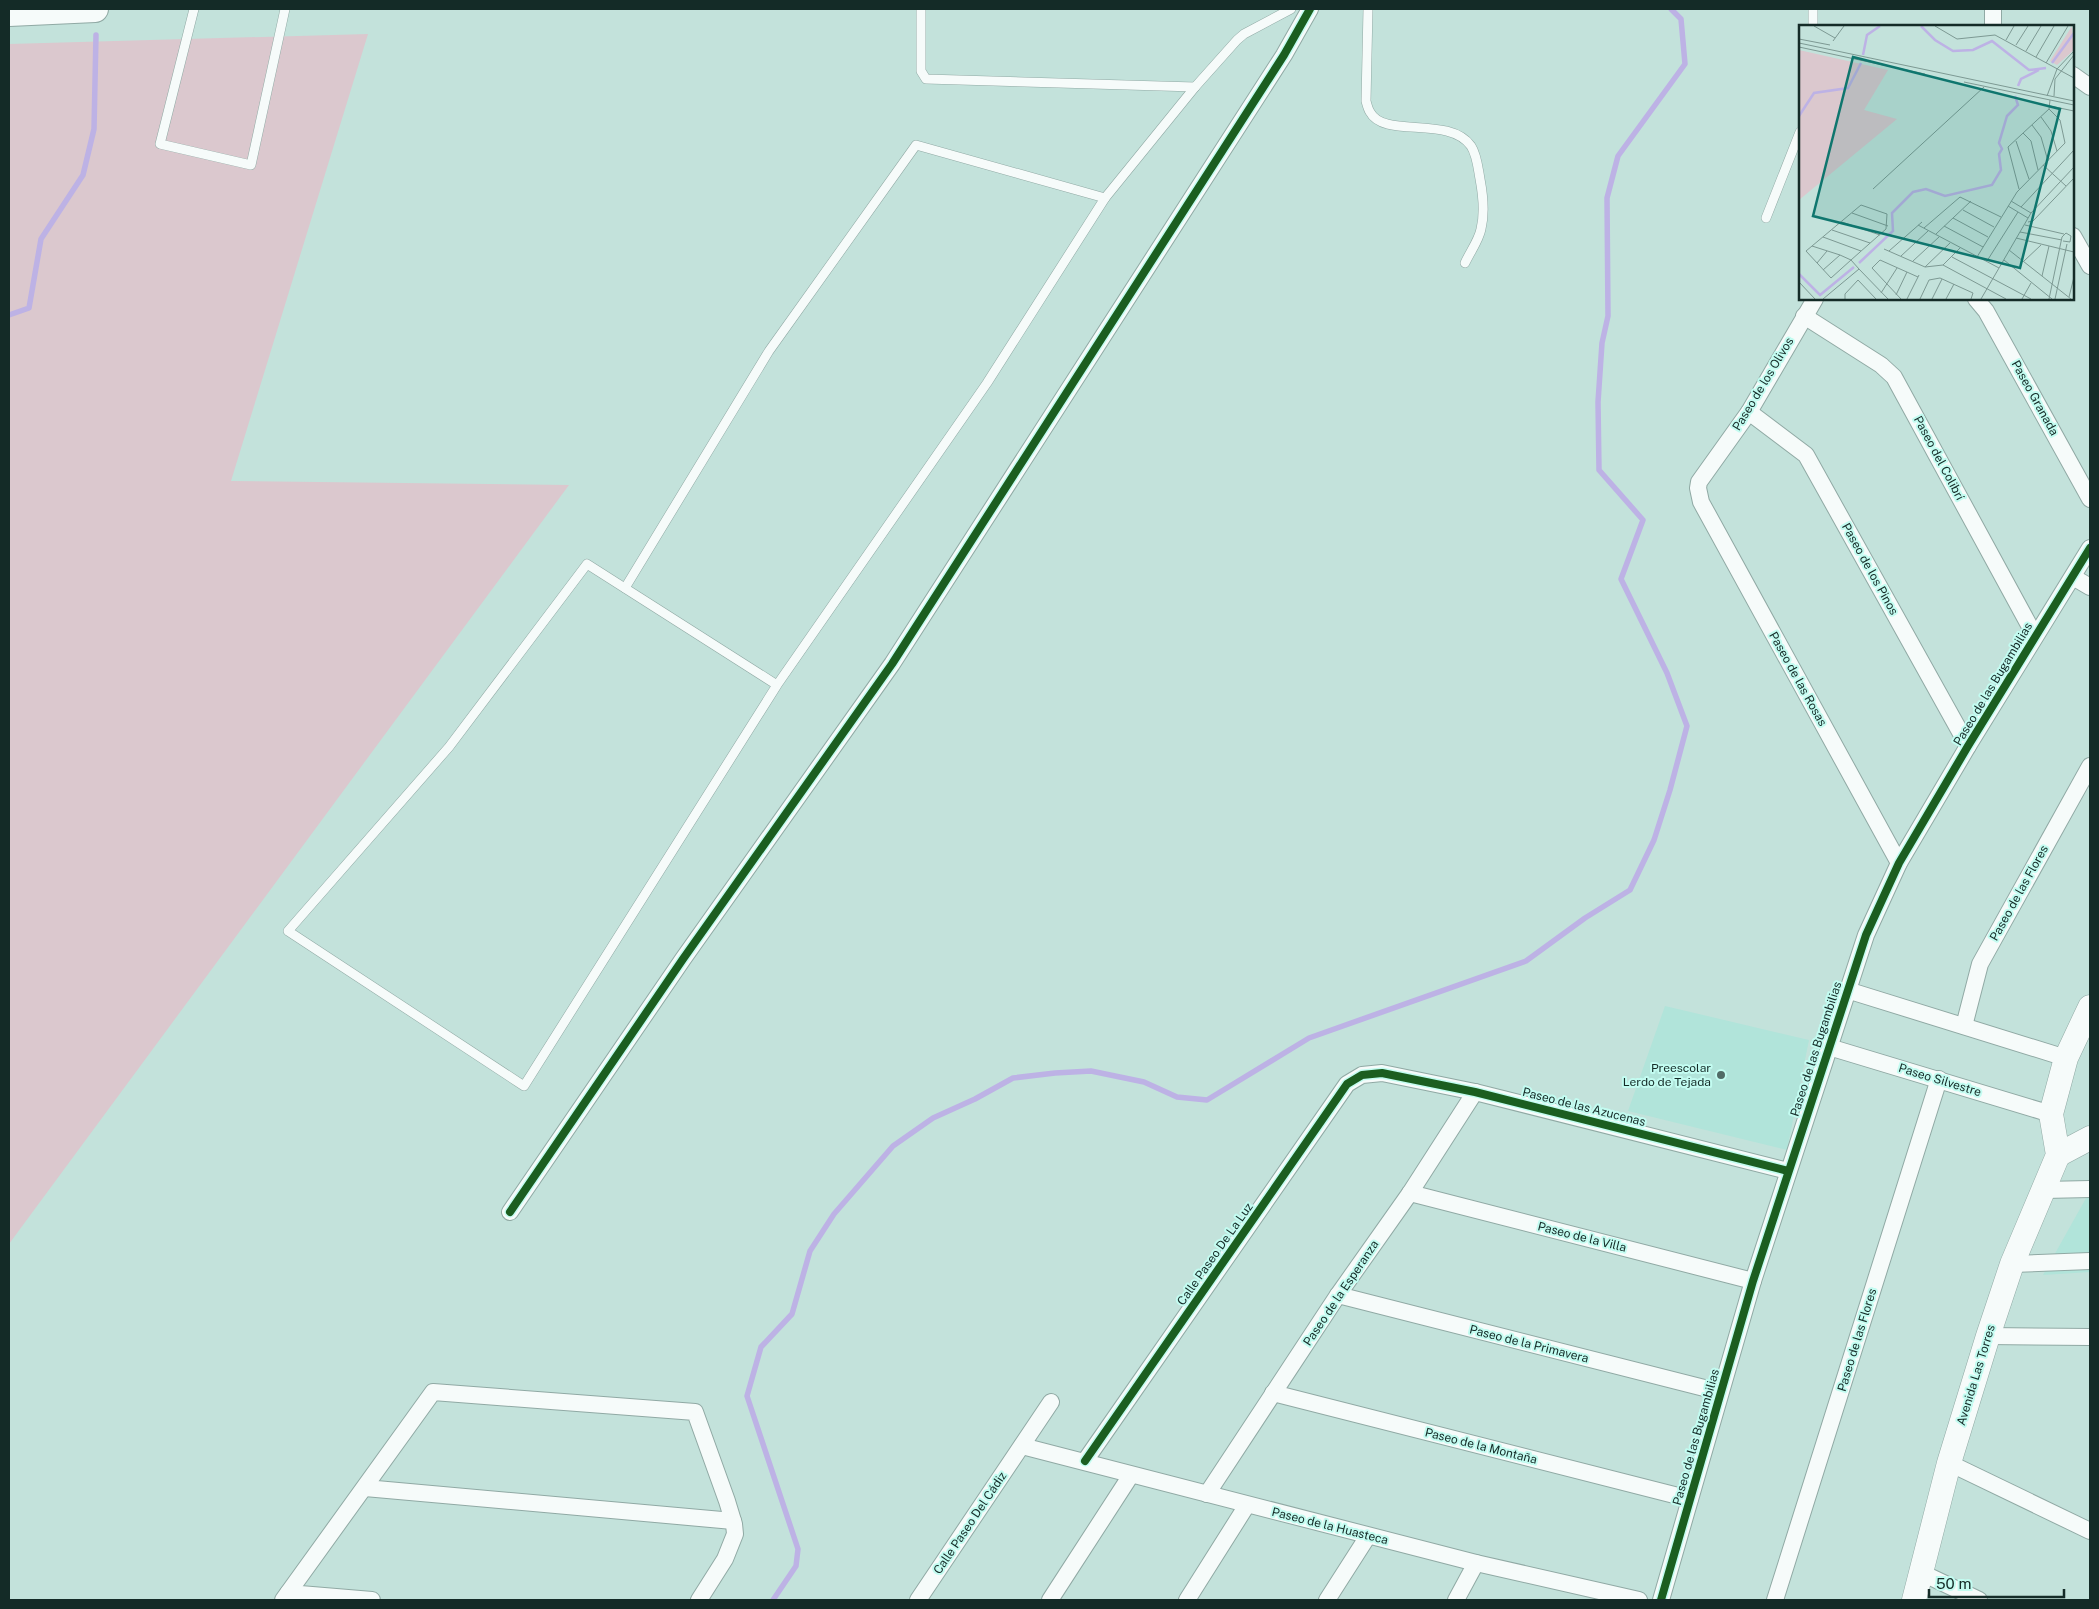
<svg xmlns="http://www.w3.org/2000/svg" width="2099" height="1609" font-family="'Public Sans',sans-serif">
	<rect width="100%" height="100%" fill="#c3e2db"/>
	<g fill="#b1e4da">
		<polygon points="1665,1006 1809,1040 1787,1150 1628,1111"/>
		<polygon points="2090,1191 2090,1272 2043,1275"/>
	</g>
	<polygon fill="#dbc8ce" points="368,34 231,481 569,485 9,1244 9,44"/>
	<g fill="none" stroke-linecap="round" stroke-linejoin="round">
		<g stroke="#bdb2e5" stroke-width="5.5">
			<polyline points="9,315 29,308 41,239 83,175 94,129 96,35"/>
			<polyline points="773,1600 796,1566 798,1549 747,1396 761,1347 792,1314 810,1251 834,1214 893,1146 933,1118 975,1099 1013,1078 1055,1073 1091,1071 1144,1082 1177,1097 1207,1100 1309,1038 1526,961 1585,918 1630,890 1654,840 1670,790 1687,726 1667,673 1621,579 1643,520 1599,470 1598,402 1602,343 1608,316 1607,198 1618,156 1685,64 1681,19 1671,9"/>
		</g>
		<g stroke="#90a9a4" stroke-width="10">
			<g id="lane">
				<polyline points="194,9 160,144 251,165 285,9"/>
				<polyline points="921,9 921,71 926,79 1195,87"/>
				<path d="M1368 9 1366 101C1367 105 1368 109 1370 112 1384 139 1449 115 1471 146 1477 155 1478 168 1480 179 1483 195 1485 213 1481 229 1479 240 1470 252 1465 263"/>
				<polyline points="1813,26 1813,9"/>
				<polyline points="1766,218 1800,132"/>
				<polyline points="625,588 769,351 916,145 1105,198"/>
				<polyline points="777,685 587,564 449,747 288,931 524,1086 777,685 987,383 1105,198 1195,87 1237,40 1244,34 1291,9"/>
			</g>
		</g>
		<g stroke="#90a9a4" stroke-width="18">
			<g id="street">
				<polyline points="1993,9 1993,26"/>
				<polyline points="2073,75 2090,87"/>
				<polyline points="2073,236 2090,266"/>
				<polyline points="1815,299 1749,412 1699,482 1698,488 1701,502 1899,863"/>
				<polyline points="1976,299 1986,311 2090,499"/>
				<polyline points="1804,316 1881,365 1894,377 2035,636"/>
				<polyline points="1749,412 1806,455 1968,746"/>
				<polyline points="2073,577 2090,587"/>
				<polyline points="1847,990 2066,1058"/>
				<polyline points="1964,1026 1980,964 2090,766"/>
				<polyline points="1829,1047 2051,1114"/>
				<polyline points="2044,1190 2090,1189"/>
				<polyline points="1410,1193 1753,1281"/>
				<polyline points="510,1212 683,959 892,664 1284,55 1310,9"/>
				<polyline points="2012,1264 2090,1261"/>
				<polyline points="1338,1295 1720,1392"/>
				<polyline points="1988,1336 2090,1337"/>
				<polyline points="1273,1393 1690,1499"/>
				<polyline points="1022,1446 1476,1563 1639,1600"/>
				<polyline points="1085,1461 1347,1084 1362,1075 1382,1073 1475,1092 1788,1171"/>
				<polyline points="1949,1463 2090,1531"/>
				<polyline points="365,1488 733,1521"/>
				<polyline points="1207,1494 1338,1295 1410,1193 1475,1092"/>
				<polyline points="1922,1573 1979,1600"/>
				<polyline points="288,1593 372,1600"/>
				<polyline points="283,1600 433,1392 695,1412 727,1501 734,1524 735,1534 725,1559 699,1600"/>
				<polyline points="918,1600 1051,1402"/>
				<polyline points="1050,1600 1131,1475"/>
				<polyline points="1187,1600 1247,1505"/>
				<polyline points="1327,1600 1368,1536"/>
				<polyline points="1456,1600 1476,1563"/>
				<polyline points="1661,1600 1753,1281 1866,935 1899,863 1968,746 2090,548"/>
				<polyline points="1775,1600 1939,1079"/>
			</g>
		</g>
		<g stroke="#90a9a4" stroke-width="25">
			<g id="secondary">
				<polyline points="2058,1155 2090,1138"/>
				<polyline points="1914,1600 1949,1463 1988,1336 2012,1264 2058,1155 2051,1114 2066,1058 2090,1007"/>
			</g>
		</g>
		<g stroke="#90a9a4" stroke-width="28">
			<polyline id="primary" points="9,13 95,9"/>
		</g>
		<use href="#lane" stroke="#f6fbfa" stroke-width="9"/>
		<use href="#street" stroke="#f6fbfa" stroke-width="16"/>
		<use href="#secondary" stroke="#f6fbfa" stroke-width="24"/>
		<use href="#primary" stroke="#f6fbfa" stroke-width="26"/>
		<g stroke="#c3fcf1" stroke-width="11">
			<g id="cycleway">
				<polyline points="510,1212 683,959 892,664 1284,55 1310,9"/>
				<polyline points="1085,1461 1347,1084 1362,1075 1382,1073 1475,1092 1788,1171"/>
				<polyline points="1661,1600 1753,1281 1866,935 1899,863 1968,746 2090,548"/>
			</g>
		</g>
		<use href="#cycleway" stroke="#1b5e20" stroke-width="8"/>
	</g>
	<circle fill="#516b66" stroke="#c3fcf1" stroke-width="2" cx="1721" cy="1075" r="5"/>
	<g text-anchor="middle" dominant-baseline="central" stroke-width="4" stroke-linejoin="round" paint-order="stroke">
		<g font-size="12" fill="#142b27" stroke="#c3fcf1">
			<text transform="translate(1763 384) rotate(-59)">Paseo de los Olivos</text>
			<text transform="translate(2035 398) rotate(61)">Paseo Granada</text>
			<text transform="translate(1939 458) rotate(62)">Paseo del Colibrí</text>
			<text transform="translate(1870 569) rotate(61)">Paseo de los Pinos</text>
			<text transform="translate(1798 679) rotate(61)">Paseo de las Rosas</text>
			<text transform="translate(1993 684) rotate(-59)">Paseo de las Bugambilias</text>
			<text transform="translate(2019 893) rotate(-61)">Paseo de las Flores</text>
			<text transform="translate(1816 1049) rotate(-72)">Paseo de las Bugambilias</text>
			<text transform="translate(1940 1080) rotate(17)">Paseo Silvestre</text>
			<text transform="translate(1584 1107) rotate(14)">Paseo de las Azucenas</text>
			<text transform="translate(1582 1237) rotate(14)">Paseo de la Villa</text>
			<text transform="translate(1215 1254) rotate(-55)">Calle Paseo De La Luz</text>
			<text transform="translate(1341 1293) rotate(-56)">Paseo de la Esperanza</text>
			<text transform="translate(1857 1340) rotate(-73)">Paseo de las Flores</text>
			<text transform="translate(1529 1344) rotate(14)">Paseo de la Primavera</text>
			<text transform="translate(1976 1375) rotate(-73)">Avenida Las Torres</text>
			<text transform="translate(1696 1437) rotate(-74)">Paseo de las Bugambilias</text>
			<text transform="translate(1481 1446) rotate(14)">Paseo de la Montaña</text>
			<text transform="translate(970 1523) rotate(-56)">Calle Paseo Del Cádiz</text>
			<text transform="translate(1330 1526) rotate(14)">Paseo de la Huasteca</text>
		</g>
		<g font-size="12" fill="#142b27" stroke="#c3fcf1" text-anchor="end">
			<text x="1711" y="1068">Preescolar<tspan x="1711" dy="14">Lerdo de Tejada</tspan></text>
		</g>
	</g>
	<g transform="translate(1799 25)">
		<rect width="275" height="275" fill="#c3e2db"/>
		<path d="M273 1 275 25 258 40 251 36ZM0 25 89 45 65 85 98 94 0 175Z" fill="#dbc8ce"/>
		<path fill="none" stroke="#bdb2e5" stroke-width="2.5" d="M122 1 136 15 154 26 174 25 193 16 230 45 247 43M64 30 68 10 81 1M253 38 275 8M219 61 222 54 240 45M0 91 15 68 49 63 62 38M60 238 94 206 93 188 114 167 127 164 146 171 193 160 202 145 200 129 203 124 200 118 208 91 219 80 216 71M0 249 21 270 55 242"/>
		<path fill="none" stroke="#7d9993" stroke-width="1" d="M15 1 36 13M136 1 158 14 196 10 275 53M0 14 31 20M207 15 215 1M34 16 45 1M0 18 275 76M217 20 229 1M0 22 126 49M227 26 242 1M237 32 255 1M247 38 269 1M165 57 275 80M248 71 258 44 275 26M255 71 256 54 275 30M251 81 275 86M250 84 261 95 266 118M242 92 252 106 258 126M233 100 242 112 249 136M224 108 232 116 239 145M217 116 230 154M244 140 267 161M74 164 185 62M220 164 209 122 250 84 251 75M212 176 232 188M209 181 229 193M222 182 275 125M164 185 195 202M53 188 89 201M154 193 189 212M43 197 81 210M229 197 234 196 275 153M119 200 200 243M226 200 265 209M145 201 184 222M125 203 161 172 202 192M33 205 71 218M221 207 263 215M137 209 172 176M24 212 62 226M217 213 275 227M13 221 62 180 88 189 87 204 52 235 60 244M13 221 41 230 52 235 32 253 7 226ZM85 224 126 242 144 240 207 274M210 225 272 274M90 226 123 197M102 231 129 206M153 232 232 274M178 232 218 167 266 118M205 235 253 274M114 236 140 212M188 236 219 187M225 236 242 220M18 238 28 226M144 240 161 223M126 242 151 218M24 245 41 230M243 251 250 221M0 257 16 274M82 268 98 243M97 270 108 247M270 272 275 252M24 274 60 244 89 274M46 274V269L59 255 77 274M102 274 73 243 81 235 119 252M108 274 120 250M121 274 130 255 141 253 174 268 172 274M133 274 143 254M147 274 155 259M182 274 232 188 275 142M223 274 232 258M250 274 263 212 267 208 272 211 271 217 264 216M256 274 268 219"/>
		<path fill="#0f766e" fill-opacity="0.15" stroke="#0f766e" stroke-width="2.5" d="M54 32 261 84 221 243 14 191Z"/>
		<rect width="275" height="275" fill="none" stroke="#142b27" stroke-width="2.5"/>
	</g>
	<rect width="2099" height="1609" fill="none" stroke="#142b27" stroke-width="20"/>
	<path d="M1929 1589v8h135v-8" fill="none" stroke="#142b27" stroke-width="2.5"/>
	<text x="1936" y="1589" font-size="15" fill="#142b27" stroke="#c3fcf1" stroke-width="4" paint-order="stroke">50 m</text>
</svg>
